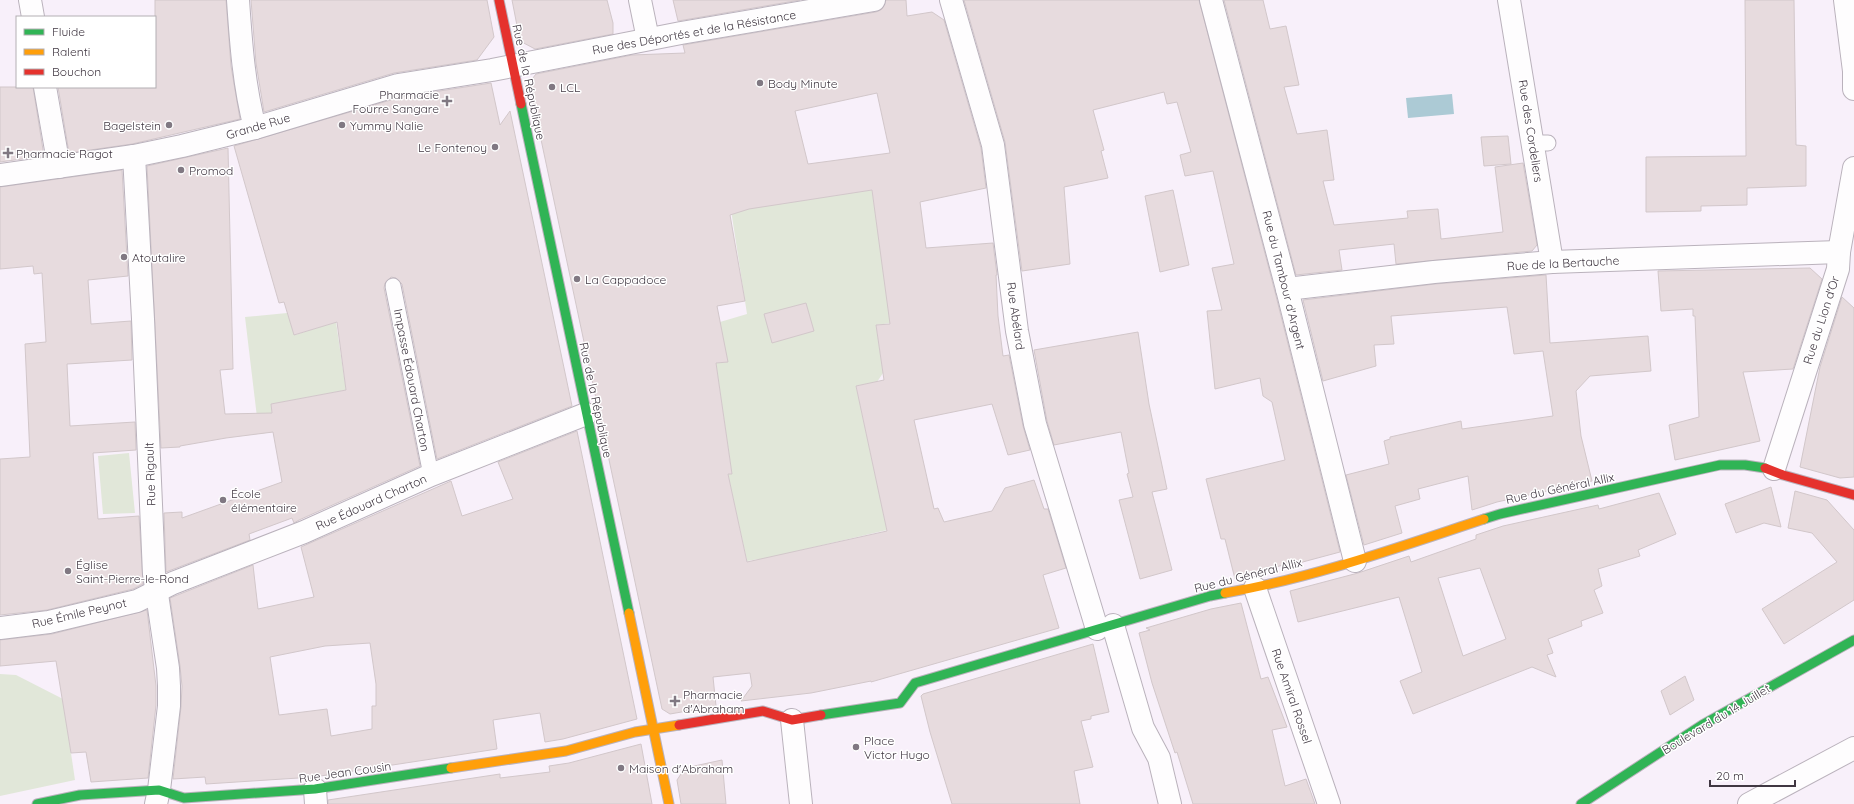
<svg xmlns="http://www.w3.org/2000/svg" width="1854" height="804" font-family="Quicksand,sans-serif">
	<rect width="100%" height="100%" fill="#f8f0fa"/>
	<g fill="#e1e7d9">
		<polygon points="872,190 891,323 876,325 883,373 877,382 856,386 887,530 797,551 798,572 761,573 759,559 747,561 728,474 732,474 716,363 727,362 720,322 747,314 731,210"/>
		<polygon points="287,313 295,335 336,322 346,390 271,404 273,432 259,434 245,317"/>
		<polygon points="129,453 135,513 103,514 98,456"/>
		<polygon points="0,674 16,675 63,699 75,780 0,796"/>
	</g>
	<polygon fill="#accad5" points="1452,94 1454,114 1408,118 1406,98"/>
	<g fill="#e7dbde" stroke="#d2c7ca" fill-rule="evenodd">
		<polygon points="155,0 226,0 231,66 240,119 132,144 69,153 58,87 155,87"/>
		<polygon points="251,0 487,0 494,37 477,60 394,73 264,112 256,63"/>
		<polygon points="512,0 607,0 613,23 613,34 535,49 520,41"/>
		<polygon points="673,0 800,0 678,21"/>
		<path d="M886 0H906L907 16 932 12 944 20 981 148 986 188 920 202 926 248 993 243 997 275H996L998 316 1003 356 1009 355 1023 426 1030 450 1008 455 992 404 914 420 934 509 938 508 944 522 992 511 1005 488 1034 480 1044 509H1048L1066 568 1043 575 1059 628 871 682V681L811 693 741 701 752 686 750 673 713 677 716 706 670 714 662 709 529 83 536 74 632 55 685 53 683 45 876 12 882 9ZM877 93 890 153 808 164 795 111ZM872 190 890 324 876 325 884 380 856 386 887 531 747 562 728 474H732L716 363 728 362 717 306 745 301 730 215 749 209Z"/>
		<polygon points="964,0 1199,0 1275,292 1340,552 1284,567 1283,565 1235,579 1225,539 1221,539 1206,479 1285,460 1272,402 1263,396 1260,378 1215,389 1207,311 1222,310 1212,268 1234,264 1213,171 1185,176 1180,155 1191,152 1177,102 1167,104 1164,92 1093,110 1104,150 1101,151 1108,178 1064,187 1070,264 1022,271 1005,142"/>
		<polygon points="1224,0 1263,0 1270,29 1286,26 1299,85 1284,87 1297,134 1327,130 1334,180 1323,181 1334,225 1408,218 1407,211 1438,209 1441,239 1503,232 1495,167 1523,163 1537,245 1532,251 1396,264 1394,244 1339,250 1342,270 1296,275"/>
		<polygon points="1745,0 1794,0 1796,145 1806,146 1806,186 1747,188 1747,205 1701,206 1701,211 1646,212 1646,157 1746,156"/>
		<polygon points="491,83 500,125 510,111 572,406 437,459 402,284 396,278 391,277 385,283 384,288 420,466 299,520 294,523 292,518 249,534 250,540 166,572 164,513 182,512 182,518 282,482 273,432 226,438 180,446 180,447 161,448 147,166 228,148 233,369 220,370 225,414 272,413 271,404 346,390 337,322 294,335 284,302 279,303 234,146 401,97"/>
		<polygon points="0,87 33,87 44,156 0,162"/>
		<polygon points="1508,136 1511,164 1484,166 1481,137"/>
		<polygon points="122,170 128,276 88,280 91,324 131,321 132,360 67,364 70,426 135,422 136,450 93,453 98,519 139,516 143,584 133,589 47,610 0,615 0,459 30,457 25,344 46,342 42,273 34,274 33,266 0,269 0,187"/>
		<polygon points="1173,190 1189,265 1160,272 1145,196"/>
		<polygon points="1810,268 1822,279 1793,369 1743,372 1760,441 1675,460 1669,425 1699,417 1695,316 1693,316 1693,309 1661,311 1658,271"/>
		<polygon points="1546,275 1550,343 1648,336 1651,371 1590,376 1576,391 1581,436 1592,481 1497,502 1472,510 1468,476 1418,489 1420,499 1395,506 1402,533 1364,545 1346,475 1389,464 1384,441 1390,439 1390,437 1461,421 1462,429 1553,416 1543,351 1514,354 1507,307 1391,316 1394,344 1374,345 1376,366 1323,381 1303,300 1435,284"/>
		<polygon points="1842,297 1854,308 1854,477 1840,478 1800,467 1820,367"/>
		<polygon points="806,303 814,331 772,343 764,314"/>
		<polygon points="1138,332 1149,404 1167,489 1152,492 1172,570 1140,579 1119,500 1133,497 1127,474 1129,473 1121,432 1054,445 1047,421 1034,350"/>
		<path d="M577 431 637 719 563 739 545 742 540 713 493 720 497 749 314 777 206 784 205 777 173 779 181 707 182 686 180 666 170 598 253 565 258 609 314 597 301 547 451 481 462 516 513 499 498 462ZM370 643 376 684V706H372V729L331 736 327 709 279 715 270 657 325 646Z"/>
		<polygon points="1771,487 1781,527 1764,523 1736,533 1725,504"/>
		<polygon points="1795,491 1827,500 1854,530 1854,600 1784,644 1762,609 1837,562 1812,533 1788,528"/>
		<path d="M1659 493 1676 534 1638 550 1640 556 1598 569 1602 586 1594 590 1603 613 1581 621 1582 626 1548 639 1553 653 1547 655 1556 677 1532 667 1413 714 1400 681 1422 672 1399 597 1298 622 1290 591 1358 573 1409 556 1411 562 1476 539V535L1503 526 1598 505 1599 509ZM1480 568 1506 639 1463 656 1438 578Z"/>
		<polygon points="1241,603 1261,679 1268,677 1287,727 1272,730 1285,786 1306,779 1315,804 1193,804 1177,752 1175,753 1152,683 1139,633 1150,630 1146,628 1211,609"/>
		<polygon points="147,610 156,686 156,705 148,778 91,782 86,752 71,753 56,661 0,666 0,640 52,634"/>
		<polygon points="1093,644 1109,712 1091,716 1091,719 1081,721 1093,767 1074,771 1080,804 952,804 930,732 921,696 923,694"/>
		<polygon points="1685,676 1694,700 1670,715 1661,691"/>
		<polygon points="641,744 652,804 328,804 328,800 500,774 500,778 550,772 549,766 569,763"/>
		<polygon points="722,760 726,804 681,804 677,780 685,768"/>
	</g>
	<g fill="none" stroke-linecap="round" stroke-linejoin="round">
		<g stroke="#bab2bc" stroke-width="17">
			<g id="lane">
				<polyline points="1532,143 1548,143"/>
				<polyline points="393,286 431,475"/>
			</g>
		</g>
		<g stroke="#bab2bc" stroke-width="24">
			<g id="street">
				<polyline points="30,0 33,17"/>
				<path d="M238 0C241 44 244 86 255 128"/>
				<polyline points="640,0 648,39"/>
				<polyline points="951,0 993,145 1017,331 1035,424 1097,629"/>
				<polyline points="1211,0 1287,289 1355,561"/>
				<polyline points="1509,0 1552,262"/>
				<polyline points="1845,0 1854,71 1854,89"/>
				<polyline points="45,87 59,167"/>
				<polyline points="134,156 143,319 154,574 168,668 169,686 169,706 159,790 156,804"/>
				<polyline points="0,175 134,156 182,146 255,128 398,85 492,70 681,33 874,0"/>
				<polyline points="1287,289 1434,272 1552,262 1839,252"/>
				<polyline points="1774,469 1838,269 1839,252 1854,168"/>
				<polyline points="1255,588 1329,804"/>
				<polyline points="1113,625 1143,728 1159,758 1170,804"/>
				<polyline points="0,628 49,622 137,601 173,583 304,532 431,475 586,414"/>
				<polyline points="792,720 801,804"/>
				<polyline points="315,789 316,804"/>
				<polyline points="1749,804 1854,748"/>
			</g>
		</g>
		<g stroke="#bab2bc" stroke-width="11">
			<g id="fast">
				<polyline points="521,104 629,613"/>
				<polyline points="1484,519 1500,514 1720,465 1745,465 1765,468"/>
				<polyline points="821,715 900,703 915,683 1210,596 1225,593"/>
				<polyline points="37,804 80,795 159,790 184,798 315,789 451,768"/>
				<polyline points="1581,804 1702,725 1854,640"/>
			</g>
		</g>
		<g stroke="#bab2bc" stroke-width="11">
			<g id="slow">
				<path d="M1225 593C1313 578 1399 547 1484 519"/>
				<polyline points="629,613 669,804"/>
				<polyline points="451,768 566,751 635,732 679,725"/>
			</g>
		</g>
		<g stroke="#bab2bc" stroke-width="11">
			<g id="jam">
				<polyline points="499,0 521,104"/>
				<polyline points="1765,468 1783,475 1854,495"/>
				<polyline points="679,725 763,711 792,720 821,715"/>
			</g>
		</g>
		<use href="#lane" stroke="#fefdfe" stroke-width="15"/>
		<use href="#street" stroke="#fefdfe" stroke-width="22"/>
		<use href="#fast" stroke="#30b455" stroke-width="9"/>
		<use href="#slow" stroke="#ff9f0a" stroke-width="9"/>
		<use href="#jam" stroke="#e5322d" stroke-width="9"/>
	</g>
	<g fill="#807882" stroke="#fff" stroke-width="1.5">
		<circle cx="760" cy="83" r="4"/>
		<circle cx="552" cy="87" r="4"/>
		<path d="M445 95h4v4h4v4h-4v4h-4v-4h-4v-4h4z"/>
		<circle cx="169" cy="125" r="4"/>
		<circle cx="342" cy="125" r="4"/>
		<circle cx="495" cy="147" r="4"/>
		<path d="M6 147h4v4h4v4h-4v4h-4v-4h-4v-4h4z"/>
		<circle cx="181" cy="170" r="4"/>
		<circle cx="124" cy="257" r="4"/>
		<circle cx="577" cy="279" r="4"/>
		<circle cx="223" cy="500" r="4"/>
		<circle cx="68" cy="571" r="4"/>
		<path d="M673 695h4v4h4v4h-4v4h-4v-4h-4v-4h4z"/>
		<circle cx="856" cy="747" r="4"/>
		<circle cx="621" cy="768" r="4"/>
	</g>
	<g text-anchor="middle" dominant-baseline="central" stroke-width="3" stroke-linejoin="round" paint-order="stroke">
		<g font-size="12" fill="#403742" stroke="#fff">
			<text transform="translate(694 32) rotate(-10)">Rue des Déportés et de la Résistance</text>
			<text transform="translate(529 82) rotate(78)">Rue de la République</text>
			<text transform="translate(258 126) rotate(-16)">Grande Rue</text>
			<text transform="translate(1531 131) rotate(81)">Rue des Cordeliers</text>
			<text transform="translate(1563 263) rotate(-3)">Rue de la Bertauche</text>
			<text transform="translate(1284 280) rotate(76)">Rue du Tambour d'Argent</text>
			<text transform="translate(1016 316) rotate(82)">Rue Abélard</text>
			<text transform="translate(1821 320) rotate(-72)">Rue du Lion d'Or</text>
			<text transform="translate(412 380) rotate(79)">Impasse Édouard Charton</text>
			<text transform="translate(596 400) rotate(78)">Rue de la République</text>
			<text transform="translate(150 474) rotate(-92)">Rue Rigault</text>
			<text transform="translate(1560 488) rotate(-12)">Rue du Général Allix</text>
			<text transform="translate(371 502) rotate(-24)">Rue Édouard Charton</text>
			<text transform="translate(1248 575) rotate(-14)">Rue du Général Allix</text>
			<text transform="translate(79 613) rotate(-13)">Rue Émile Peynot</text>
			<text transform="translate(1292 696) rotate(71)">Rue Amiral Rossel</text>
			<text transform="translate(1716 719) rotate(-31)">Boulevard du 14 Juillet</text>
			<text transform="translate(345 772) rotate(-8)">Rue Jean Cousin</text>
		</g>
		<g font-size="12" fill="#403742" stroke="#fff" text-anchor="start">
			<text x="768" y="83">Body Minute</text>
			<text x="560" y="87">LCL</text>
			<text x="439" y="94" text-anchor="end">Pharmacie<tspan x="439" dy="14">Fourre Sangare</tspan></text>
			<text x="161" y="125" text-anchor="end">Bagelstein</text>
			<text x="350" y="125">Yummy Nalie</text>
			<text x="487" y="147" text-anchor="end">Le Fontenoy</text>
			<text x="16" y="153">Pharmacie Ragot</text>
			<text x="189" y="170">Promod</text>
			<text x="132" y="257">Atoutalire</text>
			<text x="585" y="279">La Cappadoce</text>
			<text x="231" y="493">École<tspan x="231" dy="14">élémentaire</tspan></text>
			<text x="76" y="564">Église<tspan x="76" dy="14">Saint-Pierre-le-Rond</tspan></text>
			<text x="683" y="694">Pharmacie<tspan x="683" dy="14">d'Abraham</tspan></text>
			<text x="864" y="740">Place<tspan x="864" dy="14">Victor Hugo</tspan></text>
			<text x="629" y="768">Maison d'Abraham</text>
		</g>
	</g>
	<rect x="16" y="16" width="140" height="72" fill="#ffffff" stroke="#b3afb3"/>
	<rect x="24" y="29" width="20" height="6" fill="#30b455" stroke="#b3afb3"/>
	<text x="52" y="36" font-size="12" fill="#403742">Fluide</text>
	<rect x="24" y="49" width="20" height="6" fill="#ff9f0a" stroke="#b3afb3"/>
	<text x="52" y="56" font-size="12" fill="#403742">Ralenti</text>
	<rect x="24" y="69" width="20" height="6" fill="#e5322d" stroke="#b3afb3"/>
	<text x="52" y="76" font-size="12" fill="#403742">Bouchon</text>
	<path d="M1710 780v6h85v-6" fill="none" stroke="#403742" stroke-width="2"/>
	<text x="1716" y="780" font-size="12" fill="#403742" stroke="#ffffff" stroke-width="3" paint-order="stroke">20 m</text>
</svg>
